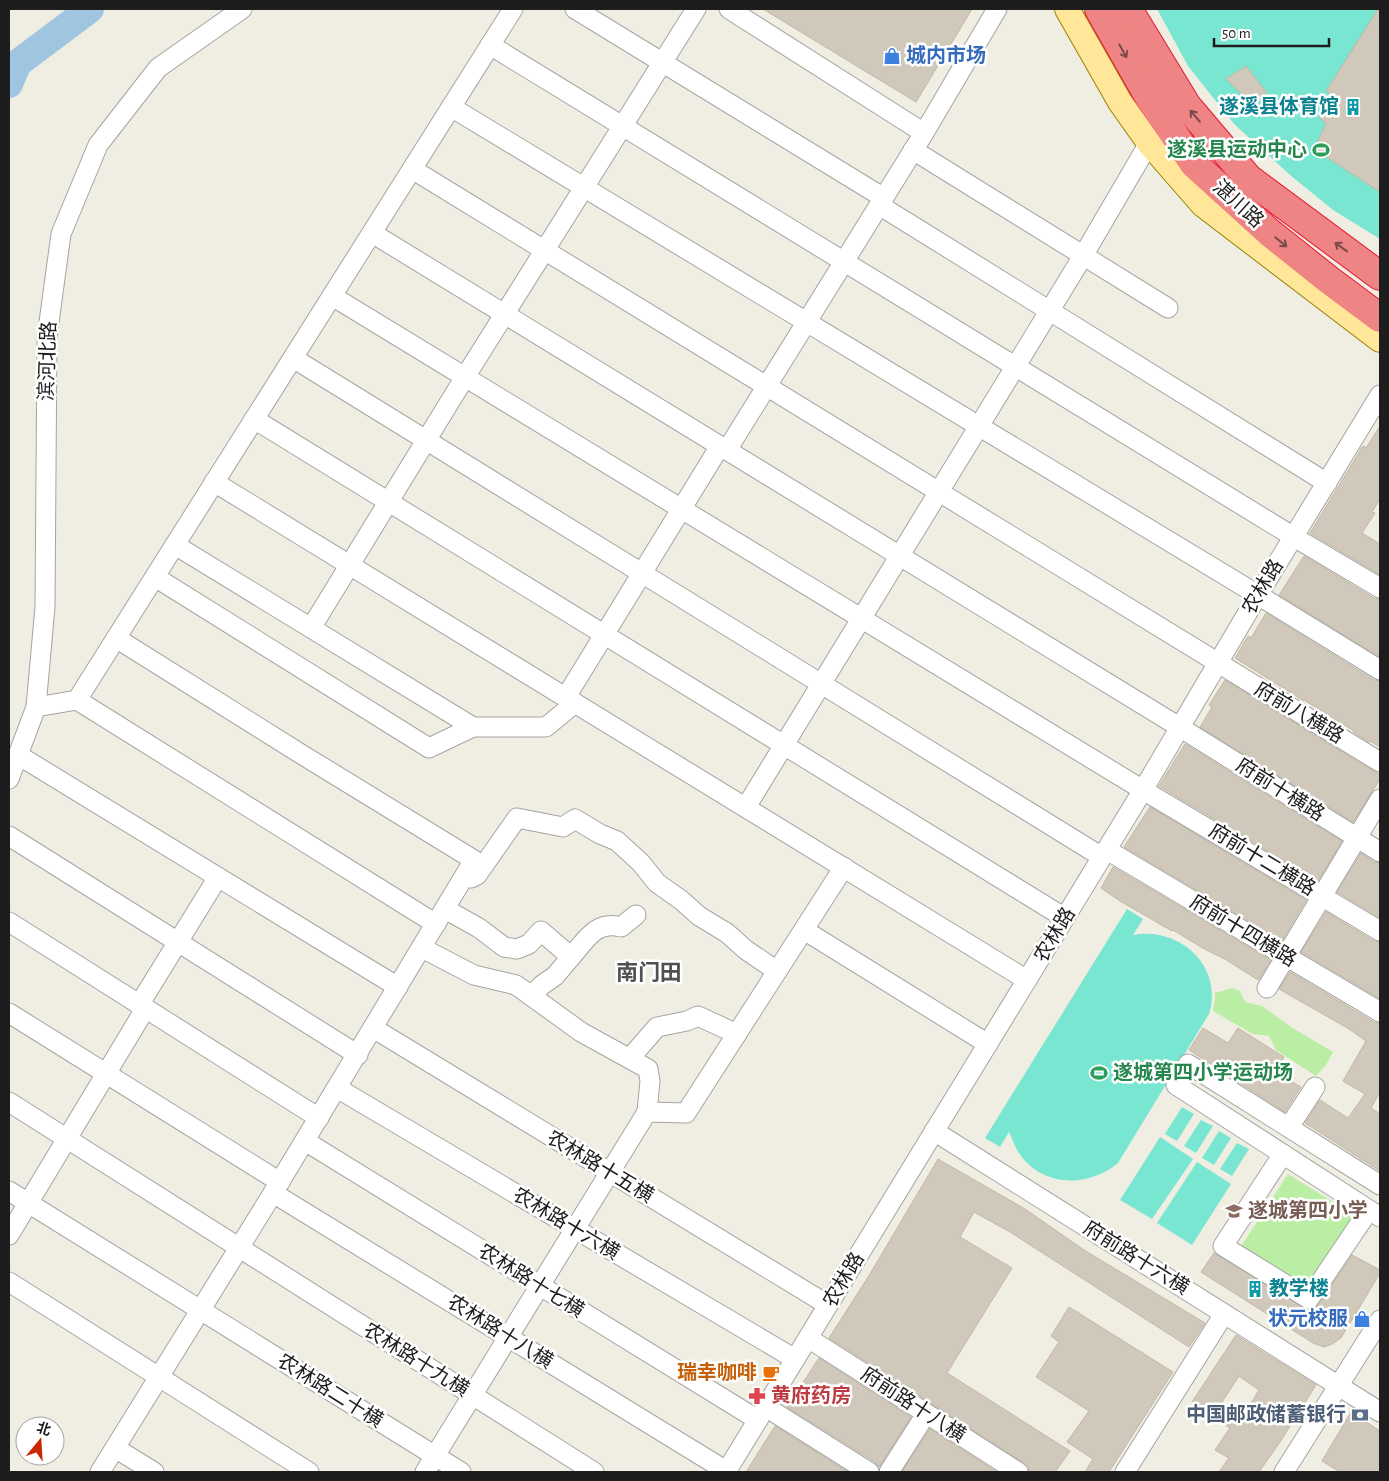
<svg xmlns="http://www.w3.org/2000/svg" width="1389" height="1481" font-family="'Alegreya Sans','Noto Sans SC',sans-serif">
	<rect width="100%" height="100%" fill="#f0eee2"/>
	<g fill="#baeea4">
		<polygon points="1232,988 1240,991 1245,1002 1262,1006 1291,1027 1333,1052 1326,1065 1316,1076 1276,1050 1269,1036 1253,1034 1213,1011 1215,999 1215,993"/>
		<polygon points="1288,1174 1357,1217 1308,1293 1238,1251"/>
	</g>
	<g fill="#79e6d1">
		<polygon points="1157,9 1380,9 1380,239 1333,210 1290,175 1234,124 1188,66"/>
		<path d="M1127 909 1143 919 1133 935C1179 926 1224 966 1209 1014L1118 1163C1087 1189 1039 1187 1017 1150 1014 1144 1012 1138 1009 1132L1000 1147 985 1138Z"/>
		<polygon points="1182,1107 1194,1114 1177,1141 1165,1134"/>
		<polygon points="1201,1120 1213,1126 1196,1153 1184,1146"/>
		<polygon points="1219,1131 1231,1138 1214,1165 1202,1158"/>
		<polygon points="1160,1137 1193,1159 1152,1219 1120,1200"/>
		<polygon points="1237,1143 1249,1149 1232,1176 1220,1169"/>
		<polygon points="1197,1162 1231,1184 1192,1245 1157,1223"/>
	</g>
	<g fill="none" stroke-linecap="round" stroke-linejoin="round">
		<polyline stroke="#9fc5e1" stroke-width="28" points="9,84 18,63 90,9"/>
	</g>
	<g fill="#d0c8bb" stroke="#c2b7a4" fill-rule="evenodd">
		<polygon points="763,9 972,9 916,102"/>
		<polygon points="1378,9 1380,9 1380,192 1314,149 1326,124 1319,117 1332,96 1326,91"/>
		<polygon points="1246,66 1267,93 1253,105 1226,79"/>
		<polygon points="1380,426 1380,499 1372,512 1375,513 1362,533 1380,544 1380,575 1310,533 1363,446 1366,448"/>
		<polygon points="1304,556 1374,598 1380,599 1380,657 1279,595"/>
		<polygon points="1266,613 1374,680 1380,681 1380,747 1370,741 1369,742 1353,732 1354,731 1304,700 1304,701 1235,658 1248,636 1251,638"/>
		<polygon points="1225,680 1380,775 1380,779 1353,822 1200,727 1212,707 1209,705"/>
		<polygon points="1185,744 1342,841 1318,881 1159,786"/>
		<polygon points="1150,807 1306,900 1282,941 1124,847"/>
		<polygon points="1361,853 1374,862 1380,863 1380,918 1337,892"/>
		<polygon points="1113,867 1271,960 1260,978 1258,980 1225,959 1206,950 1173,930 1172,931 1120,901 1101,888"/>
		<polygon points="1326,912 1374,941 1380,942 1380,999 1301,952"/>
		<polygon points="1290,972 1374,1022 1380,1023 1380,1092 1371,1108 1380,1114 1380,1171 1305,1123 1320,1100 1348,1118 1365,1094 1343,1081 1366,1041 1349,1029 1279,989"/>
		<polygon points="1203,1028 1228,1043 1238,1028 1284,1057 1275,1072 1301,1087 1285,1112 1189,1050"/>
		<polygon points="938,1159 1025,1209 1084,1250 1205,1323 1189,1347 1010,1232 974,1212 960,1237 1012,1268 947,1373 1070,1451 1055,1472 1029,1472 1028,1466 1024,1463 829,1338 870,1274"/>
		<polygon points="1214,1253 1308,1310 1314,1309 1318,1305 1352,1255 1380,1270 1380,1273 1341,1338 1332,1344 1324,1347 1313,1343 1201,1272"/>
		<polygon points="1069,1307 1173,1372 1109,1472 1085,1472 1093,1459 1067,1442 1089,1411 1036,1377 1059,1342 1051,1336"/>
		<path d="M1236 1335 1316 1385 1280 1442 1259 1472H1219L1229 1458 1215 1450 1230 1428 1192 1402ZM1239 1376 1259 1390 1244 1415 1222 1402Z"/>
		<polygon points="819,1358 911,1417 879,1467 875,1462 787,1407"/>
		<polygon points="1351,1412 1380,1431 1380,1472 1340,1472 1322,1461"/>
		<polygon points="775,1426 848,1472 746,1472"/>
		<polygon points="930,1429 997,1472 902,1472"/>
	</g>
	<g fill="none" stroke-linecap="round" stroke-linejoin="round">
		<g stroke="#a4a4a4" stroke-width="21">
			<g id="minor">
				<polyline points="575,9 884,198"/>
				<polyline points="729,9 924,133"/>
				<polyline points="490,45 1294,537 1380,588"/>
				<polyline points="451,107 1258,595 1380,670"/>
				<polyline points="913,150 1168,308"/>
				<polyline points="412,169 1380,762"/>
				<polyline points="879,205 1327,483"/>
				<polyline points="372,233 1181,728 1380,852"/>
				<polyline points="332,296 1143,790 1380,931"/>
				<polyline points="293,358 1102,857"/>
				<polyline points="254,419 1065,918"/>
				<polyline points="727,450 924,133 997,9"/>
				<polyline points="214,482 1027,980"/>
				<polyline points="175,545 473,727"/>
				<polyline points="155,577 429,748 473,727 546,727 575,703"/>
				<polyline points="311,628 465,377 696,9"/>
				<polyline points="566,697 720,446"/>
				<polyline points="77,700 436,924"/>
				<polyline points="36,707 77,700 513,9"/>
				<polyline points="18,755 398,987"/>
				<polyline points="9,779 36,707 45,607 47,337 61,234 98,145 158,68 242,9"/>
				<polyline points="746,807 1083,256 1149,143"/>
				<polyline points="9,836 358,1055"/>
				<polyline points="1107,850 1380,1012"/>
				<polyline points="471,878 477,875 517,818 563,827 575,819 600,834 617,841 641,863 657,883 681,900 699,916 727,933 746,950 777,971"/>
				<polyline points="445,909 479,928 504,947 517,949 529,944 541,931 571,957 555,976 542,985 531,996"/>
				<polyline points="9,922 319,1118"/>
				<polyline points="804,930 988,1044"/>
				<polyline points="422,948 474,975 516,985 581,1032 648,1069 650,1081 647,1112"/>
				<path d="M571 957C586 940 596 920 621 927L636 915"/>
				<polyline points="1267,988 1380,799"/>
				<polyline points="139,1005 218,877"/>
				<polyline points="9,1013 280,1182"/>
				<polyline points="373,1028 828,1305"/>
				<polyline points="630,1058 657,1027 687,1021 698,1016 737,1034"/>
				<polyline points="1188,1064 1380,1185"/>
				<polyline points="1176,1085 1380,1217"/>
				<polyline points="337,1088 795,1359"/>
				<polyline points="9,1102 594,1472"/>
				<polyline points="1289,1127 1315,1087"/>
				<polyline points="934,1131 1380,1412"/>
				<polyline points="305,1141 758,1420"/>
				<polyline points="1283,1154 1223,1246 1309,1299 1369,1210"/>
				<polyline points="9,1191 461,1472"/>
				<polyline points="273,1193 728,1472"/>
				<polyline points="9,1235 145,1009"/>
				<polyline points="9,1282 309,1472"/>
				<polyline points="808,1338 1018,1472"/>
				<polyline points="766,1407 869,1472"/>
				<polyline points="115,1448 154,1472"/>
				<polyline points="100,1472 273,1193 474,860 301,754 116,638"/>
				<polyline points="425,1472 647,1112 686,1113 844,867"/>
				<polyline points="726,1472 1143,790 1258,595 1380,395"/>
				<polyline points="889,1472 926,1414"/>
				<polyline points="1125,1472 1224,1314"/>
				<polyline points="1284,1472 1380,1320"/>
			</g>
		</g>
		<g stroke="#978200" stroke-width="26">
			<polyline id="major" points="1067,9 1120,102 1149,143 1203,205 1380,340"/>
		</g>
		<g stroke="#e81535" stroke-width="30">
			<g id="highway">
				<polyline points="1099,9 1149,97 1194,164 1270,233 1329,280 1380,318"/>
				<polyline points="1128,9 1187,106 1248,178 1380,276"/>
			</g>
		</g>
		<use href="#minor" stroke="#fff" stroke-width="19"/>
		<use href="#major" stroke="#ffe698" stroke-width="24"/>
		<use href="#highway" stroke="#ee8483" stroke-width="28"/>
	</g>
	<defs><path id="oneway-shaft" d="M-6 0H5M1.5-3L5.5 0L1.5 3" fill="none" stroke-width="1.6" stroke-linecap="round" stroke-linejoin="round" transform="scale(1.25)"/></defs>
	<g stroke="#7b4b4b">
		<use href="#oneway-shaft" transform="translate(1123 51) rotate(61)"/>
		<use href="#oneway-shaft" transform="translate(1195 116) rotate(-130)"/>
		<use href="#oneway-shaft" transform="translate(1281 242) rotate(39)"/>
		<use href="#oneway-shaft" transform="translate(1341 247) rotate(-144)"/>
	</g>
	<defs>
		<g id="shop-bare" transform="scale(1.35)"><path d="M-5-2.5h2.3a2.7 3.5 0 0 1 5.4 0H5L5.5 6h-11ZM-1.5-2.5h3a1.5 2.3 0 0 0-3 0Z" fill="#3f7fe0" stroke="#fff" stroke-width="2.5" paint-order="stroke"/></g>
		<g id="building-bare" transform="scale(1.35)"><path d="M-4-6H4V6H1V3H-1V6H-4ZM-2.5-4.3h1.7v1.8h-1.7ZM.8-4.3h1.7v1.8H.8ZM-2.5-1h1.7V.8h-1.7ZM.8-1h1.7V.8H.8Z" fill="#0f9aa8" stroke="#fff" stroke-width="2.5" paint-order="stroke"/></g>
		<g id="stadium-bare" transform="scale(1.35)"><path d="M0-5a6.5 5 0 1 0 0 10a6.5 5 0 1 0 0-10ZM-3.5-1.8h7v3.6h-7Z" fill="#2e9e5b" stroke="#fff" stroke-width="2.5" paint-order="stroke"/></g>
		<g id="school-bare" transform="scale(1.35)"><path d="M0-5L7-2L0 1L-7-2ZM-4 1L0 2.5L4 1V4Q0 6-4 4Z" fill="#8d6e63" stroke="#fff" stroke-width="2.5" paint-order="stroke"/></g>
		<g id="cafe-bare" transform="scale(1.35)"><path d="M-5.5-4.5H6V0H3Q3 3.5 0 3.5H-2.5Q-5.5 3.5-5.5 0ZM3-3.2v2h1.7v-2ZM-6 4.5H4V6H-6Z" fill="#e8710a" stroke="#fff" stroke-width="2.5" paint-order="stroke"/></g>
		<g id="pharmacy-bare" transform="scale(1.35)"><path d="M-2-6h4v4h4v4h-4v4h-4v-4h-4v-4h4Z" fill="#e0444e" stroke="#fff" stroke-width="2.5" paint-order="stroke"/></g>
		<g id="bank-bare" transform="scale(1.35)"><path d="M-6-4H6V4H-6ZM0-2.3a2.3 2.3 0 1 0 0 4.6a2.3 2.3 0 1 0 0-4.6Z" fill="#5c6f8a" stroke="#fff" stroke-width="2.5" paint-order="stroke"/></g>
	</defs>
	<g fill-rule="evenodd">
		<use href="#shop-bare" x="892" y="56"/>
		<use href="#building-bare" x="1353" y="107"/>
		<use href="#stadium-bare" x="1321" y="150"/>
		<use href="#stadium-bare" x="1099" y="1073"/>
		<use href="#school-bare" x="1234" y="1211"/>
		<use href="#building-bare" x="1255" y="1289"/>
		<use href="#shop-bare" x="1362" y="1319"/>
		<use href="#cafe-bare" x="771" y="1373"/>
		<use href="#pharmacy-bare" x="757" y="1396"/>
		<use href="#bank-bare" x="1360" y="1415"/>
	</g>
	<g text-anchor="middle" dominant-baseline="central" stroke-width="5" stroke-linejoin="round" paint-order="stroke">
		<g font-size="20" font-weight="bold" fill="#366cbe" stroke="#fff" text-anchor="start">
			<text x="906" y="56">城内市场</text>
			<text x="1348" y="1319" text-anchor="end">状元校服</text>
		</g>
		<g font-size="20" font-weight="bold" fill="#0d838f" stroke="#fff" text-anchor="end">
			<text x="1339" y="107">遂溪县体育馆</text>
			<text x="1269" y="1289" text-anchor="start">教学楼</text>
		</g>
		<g font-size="20" font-weight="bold" fill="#27864d" stroke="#fff" text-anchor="end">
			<text x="1307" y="150">遂溪县运动中心</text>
			<text x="1113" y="1073" text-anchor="start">遂城第四小学运动场</text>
		</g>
		<g font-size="20" fill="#1d1d1d" stroke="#fff">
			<text transform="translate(1238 204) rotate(42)">湛川路</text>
			<text transform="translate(48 361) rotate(-88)">滨河北路</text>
			<text transform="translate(1263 587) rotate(-59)">农林路</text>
			<text transform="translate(1299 713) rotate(31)">府前八横路</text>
			<text transform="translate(1280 790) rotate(32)">府前十横路</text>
			<text transform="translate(1262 860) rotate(31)">府前十二横路</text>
			<text transform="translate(1243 931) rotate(31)">府前十四横路</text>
			<text transform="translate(1055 935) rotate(-59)">农林路</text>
			<text transform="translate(600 1167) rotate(31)">农林路十五横</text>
			<text transform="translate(566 1224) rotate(31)">农林路十六横</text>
			<text transform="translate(1136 1258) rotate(32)">府前路十六横</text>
			<text transform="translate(844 1280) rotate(-59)">农林路</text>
			<text transform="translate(531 1281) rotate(32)">农林路十七横</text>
			<text transform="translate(500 1332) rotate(32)">农林路十八横</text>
			<text transform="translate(416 1360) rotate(32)">农林路十九横</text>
			<text transform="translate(330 1391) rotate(32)">农林路二十横</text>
			<text transform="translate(913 1405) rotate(33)">府前路十八横</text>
		</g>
		<g font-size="20" font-weight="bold" fill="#785e54" stroke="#fff" text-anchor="start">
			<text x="1248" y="1211">遂城第四小学</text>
		</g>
		<g font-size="20" font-weight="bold" fill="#c56008" stroke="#fff" text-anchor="end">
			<text x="757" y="1373">瑞幸咖啡</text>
		</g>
		<g font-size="20" font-weight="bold" fill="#be3a42" stroke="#fff" text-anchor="start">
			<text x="771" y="1396">黄府药房</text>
		</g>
		<g font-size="20" font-weight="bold" fill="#4e5e75" stroke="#fff" text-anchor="end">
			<text x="1346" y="1415">中国邮政储蓄银行</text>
		</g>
		<g font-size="22" font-weight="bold" fill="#505050" stroke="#fff">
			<text x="649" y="973">南门田</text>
		</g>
	</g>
	<rect width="1389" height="1481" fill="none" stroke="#1d1d1d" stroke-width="20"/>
	<g transform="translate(40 1441) rotate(18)"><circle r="24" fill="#ffffff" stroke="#a5a5a5"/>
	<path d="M0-4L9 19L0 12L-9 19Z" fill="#cb2700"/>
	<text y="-8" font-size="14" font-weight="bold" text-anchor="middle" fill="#1d1d1d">北</text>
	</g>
	<path d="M1214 38v8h115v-8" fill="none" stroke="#1d1d1d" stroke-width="2.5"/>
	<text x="1222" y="38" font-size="15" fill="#1d1d1d" stroke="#ffffff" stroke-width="4" paint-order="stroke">50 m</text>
</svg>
